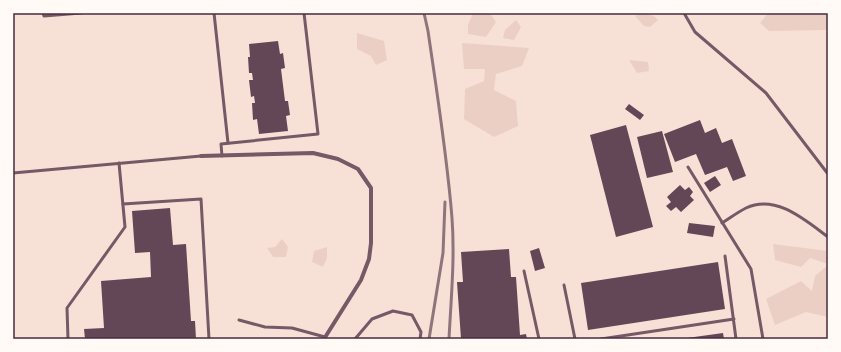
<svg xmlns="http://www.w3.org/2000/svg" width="841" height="352" font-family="'DM Sans',sans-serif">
	<rect width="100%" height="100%" fill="#f7e1d7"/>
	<g fill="#ebcfc5">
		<polygon points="473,13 490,13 496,22 486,37 468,34 468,25"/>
		<polygon points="642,13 654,16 658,20 650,27 644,26 635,16"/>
		<polygon points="768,13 828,13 828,30 769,31 760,23"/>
		<polygon points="516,20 521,27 514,40 503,38 505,30"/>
		<polygon points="357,33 384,41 387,60 376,65 371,56 357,49"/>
		<polygon points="462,43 529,48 522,66 496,74 494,90 516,101 518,126 494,137 464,119 465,89 484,81 485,69 464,69"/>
		<polygon points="629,60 648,62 649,71 637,73"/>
		<polygon points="282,239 288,247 286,257 273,257 267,248 275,247"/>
		<polygon points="773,244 828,251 828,264 810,258 801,267 775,260"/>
		<polygon points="327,247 327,258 323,267 312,262 314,251"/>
		<polygon points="828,265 828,317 806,312 775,325 766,299 801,281 812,291 815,276"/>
	</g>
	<g fill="#644757">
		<polygon points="278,41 280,54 283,53 285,68 281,69 285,101 288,101 290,115 286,116 288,131 259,134 257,119 253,120 252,103 255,103 254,96 251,97 249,80 253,80 252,73 249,73 248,57 250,57 249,44"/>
		<polygon points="629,104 644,115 640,120 625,109"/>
		<polygon points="700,120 705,133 716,128 722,143 732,139 746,176 733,181 727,167 705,175 696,154 675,162 664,134"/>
		<polygon points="626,125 653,227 616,237 590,135"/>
		<polygon points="662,131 673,172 647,178 637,137"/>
		<polygon points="715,176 721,185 710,192 704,183"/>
		<polygon points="680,185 685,190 689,187 693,192 690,196 694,200 681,212 676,207 671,211 666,206 671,202 667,197"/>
		<polygon points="170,208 173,245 186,244 191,321 195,321 196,339 85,339 84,329 104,328 101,281 151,277 150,252 135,253 132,211"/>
		<polygon points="689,223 715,226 713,237 687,233"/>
		<polygon points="539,248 545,268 535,271 530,251"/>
		<polygon points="509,249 511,277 516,277 520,335 526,334 527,339 461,339 457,282 463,282 461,252"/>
		<polygon points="718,262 725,309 588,330 581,283"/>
		<polygon points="723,333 724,339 687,339 687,338"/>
	</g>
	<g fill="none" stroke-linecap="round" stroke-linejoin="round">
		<g stroke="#755966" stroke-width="3">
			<polyline points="43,13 44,16 81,13"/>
			<polyline points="214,13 228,143"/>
			<polyline points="684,13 695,32 766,93 828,174"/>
			<polyline points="222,156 221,144 318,134 304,13"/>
			<polyline points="688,167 751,269 763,339"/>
			<polyline points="13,173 201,156"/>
			<polyline points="123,204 201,199 209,339"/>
			<path d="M722 223C730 218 738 212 746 208 776 194 805 220 828 237"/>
			<polyline points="725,256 736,339"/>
			<polyline points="524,271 539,339"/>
			<polyline points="564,285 575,339"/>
			<polyline points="239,320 265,327 292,328 325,337"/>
			<polyline points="68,339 67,308 125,227 119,163"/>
			<polyline points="355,339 372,319 393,311 412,315 421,332 420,339"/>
			<polyline points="601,339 734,319"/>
		</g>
		<polyline stroke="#755966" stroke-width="4" points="201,156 313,153 338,159 358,169 371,188 371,243 369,259 361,280 324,339"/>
		<g stroke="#8f747c" stroke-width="3">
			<path d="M424 13 428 31C437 93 447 155 452 218 455 258 451 299 449 339"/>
			<polyline points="429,339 443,253 445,202"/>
		</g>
	</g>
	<rect width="841" height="352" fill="none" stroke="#fffaf5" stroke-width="28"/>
	<rect x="14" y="14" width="813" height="324" fill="none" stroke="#4a2c40" stroke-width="1.5"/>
</svg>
